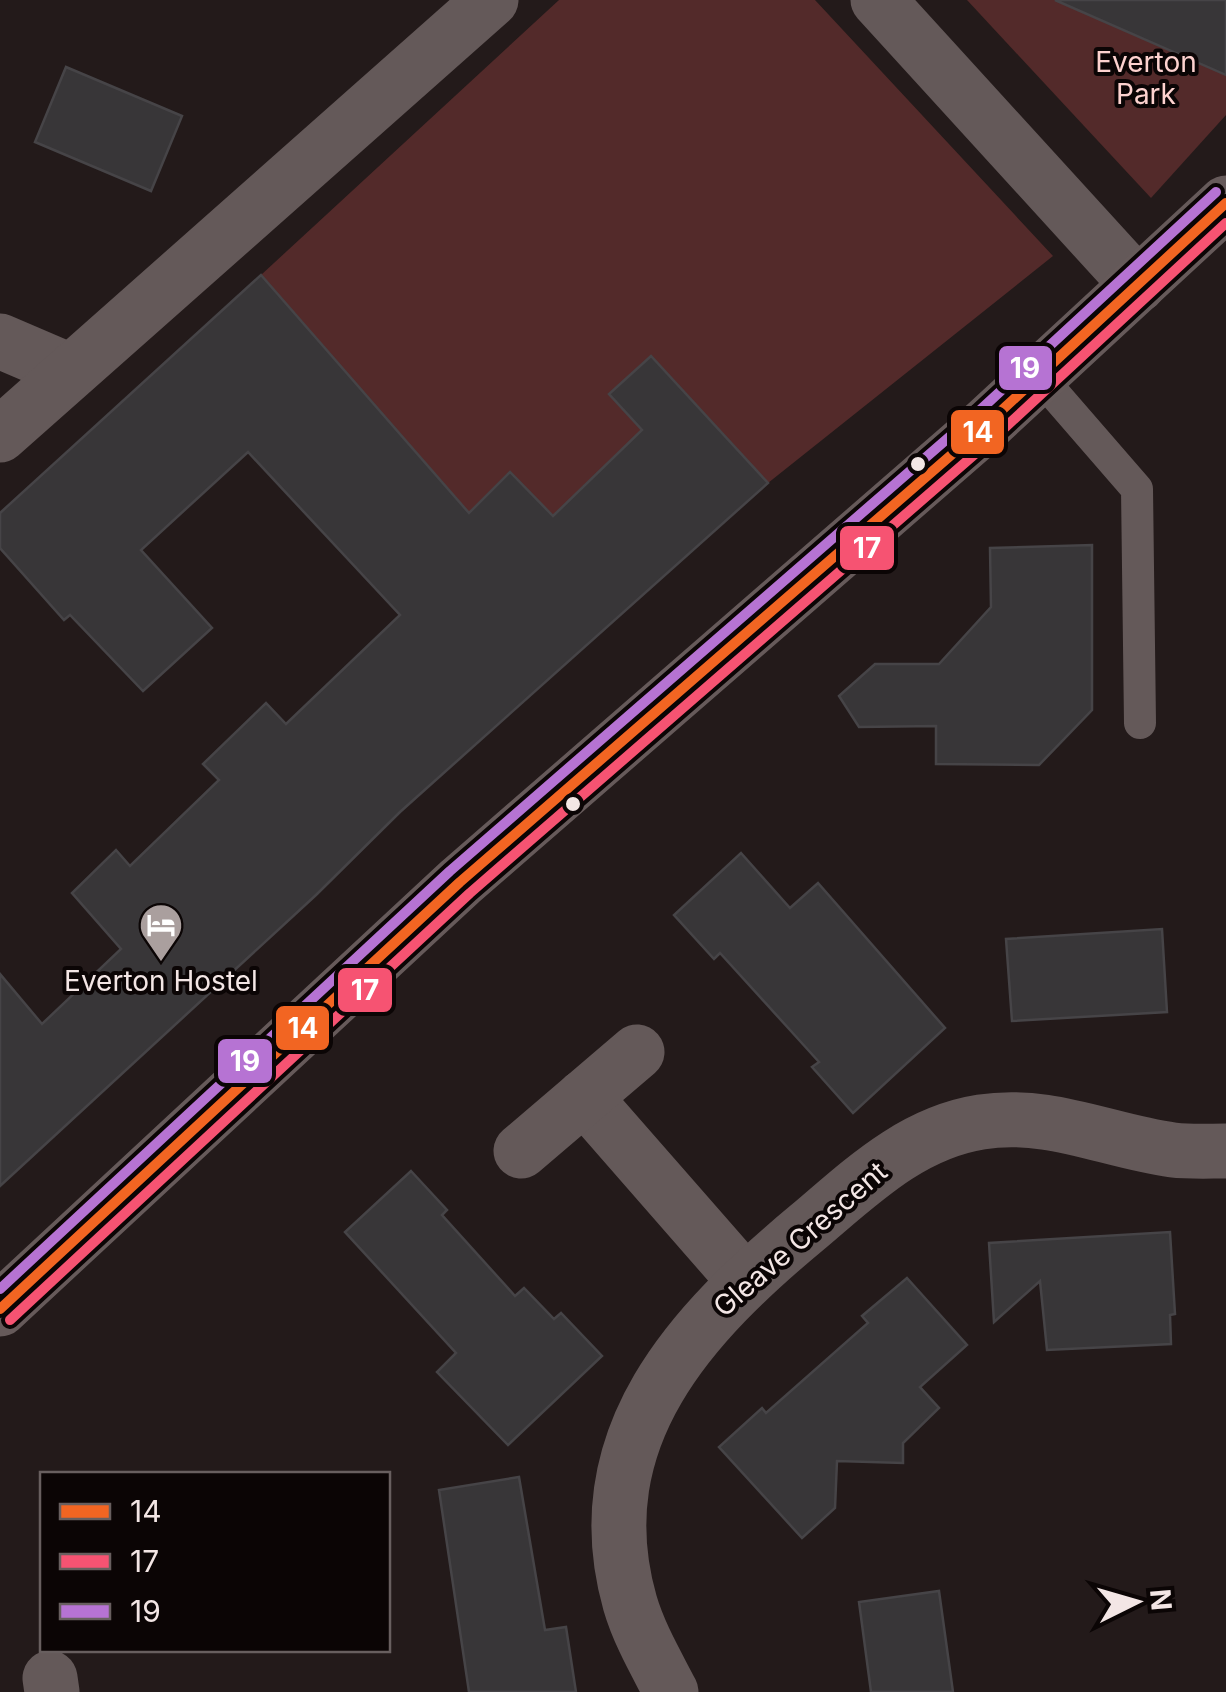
<svg xmlns="http://www.w3.org/2000/svg" width="1226" height="1692" font-family="Inter,sans-serif">
	<rect width="100%" height="100%" fill="#231a1a"/>
	<g fill="#532a2a">
		<polygon points="559,0 815,0 1053,256 768,483 650,356 609,394 667,458 597,474 553,516 510,472 490,492 510,515 489,535 261,275"/>
		<polygon points="967,0 1226,0 1226,115 1151,198"/>
	</g>
	<g fill="#383638" stroke="#464447" stroke-width="2.5">
		<polygon points="1055,0 1226,0 1226,75"/>
		<polygon points="66,67 182,116 151,191 35,142"/>
		<polygon points="261,275 469,513 510,472 553,516 642,430 609,394 651,356 768,483 400,812 316,895 0,1186 0,974 42,1024 121,949 72,893 116,850 130,866 219,780 203,764 266,703 286,724 400,615 248,452 141,550 212,628 143,691 70,615 64,620 0,548 0,513"/>
		<polygon points="1092,545 1092,710 1039,765 936,764 936,726 859,727 839,696 875,664 939,664 991,607 990,548"/>
		<polygon points="741,853 790,908 818,883 945,1028 853,1113 812,1067 819,1062 790,1030 720,953 714,959 674,915"/>
		<polygon points="1162,929 1167,1012 1012,1021 1006,939"/>
		<polygon points="411,1171 447,1210 442,1215 515,1296 524,1288 554,1319 561,1313 602,1356 508,1445 437,1372 456,1353 345,1232"/>
		<polygon points="1170,1232 1175,1314 1170,1315 1171,1344 1047,1350 1040,1281 994,1322 989,1243"/>
		<polygon points="907,1278 967,1345 920,1387 939,1408 903,1443 903,1463 837,1461 835,1508 802,1538 719,1447 762,1408 766,1413 868,1323 862,1316"/>
		<polygon points="519,1477 545,1630 566,1627 576,1692 469,1692 439,1490"/>
		<polygon points="939,1591 953,1692 871,1692 859,1602"/>
	</g>
	<g fill="none" stroke-linecap="round" stroke-linejoin="round">
		<polyline stroke="#645959" stroke-width="32" points="1039,376 1137,489 1140,723"/>
		<g stroke="#645959" stroke-width="55">
			<polyline points="878,0 1138,285"/>
			<polyline points="0,341 70,371"/>
			<polyline points="0,435 491,0"/>
			<polyline points="584,1097 744,1280"/>
			<polyline points="521,1151 637,1052"/>
			<polyline points="50,1678 52,1692"/>
			<path d="M671 1692C656 1663 639 1634 630 1603 583 1437 692 1323 809 1226 861 1182 911 1133 981 1122 1049 1111 1107 1141 1173 1150 1190 1152 1209 1151 1226 1151"/>
		</g>
		<polyline stroke="#665a5a" stroke-width="55" points="0,1309 460,882 988,423 1226,203"/>
		<g stroke="#0b0505" stroke-width="18">
			<polyline id="bus-1" points="0,1309 460,882 988,423 1226,203"/>
		</g>
		<g stroke="#0b0505" stroke-width="18">
			<polyline id="bus-2" points="10,1320 470,893 998,434 1226,223"/>
		</g>
		<g stroke="#0b0505" stroke-width="18">
			<polyline id="bus-3" points="0,1289 450,871 978,412 1216,192"/>
		</g>
		<use href="#bus-1" stroke="#f26522" stroke-width="10"/>
		<use href="#bus-2" stroke="#f65372" stroke-width="10"/>
		<use href="#bus-3" stroke="#b673d3" stroke-width="10"/>
	</g>
	<defs>
		<g id="hotel-pin" transform="scale(2.25)"><path d="M0 17L-7.5 6A9.5 9.5 0 1 1 7.5 6Z" fill="#aa9f9e" stroke="#0b0505"/><path d="M-6-4.5h1.5V1H6V5H4.5V3h-9V5H-6ZM-4 0a1.8 1.8 0 1 1 3.6 0ZM.5 0V-2.5h3Q6-2.5 6 0Z" fill="#fff"/></g>
	</defs>
	<g fill-rule="evenodd">
		<use href="#hotel-pin" x="161" y="925"/>
	</g>
	<g fill="#f3e6e5" stroke="#0b0505" stroke-width="4">
		<circle cx="918" cy="464" r="9"/>
		<circle cx="573" cy="804" r="9"/>
	</g>
	<g text-anchor="middle" dominant-baseline="central" stroke-width="8" stroke-linejoin="round" paint-order="stroke">
		<g font-size="28" fill="#fdd2cf" stroke="#0b0505">
			<text x="1146" y="62">Everton<tspan x="1146" dy="32">Park</tspan></text>
		</g>
		<g font-size="28" fill="#f3e6e5" stroke="#0b0505">
			<text x="161" y="981">Everton Hostel</text>
		</g>
		<g font-size="28" fill="#f3e6e5" stroke="#0b0505">
			<text transform="translate(800 1239) rotate(-41)">Gleave Crescent</text>
		</g>
	</g>
	<g stroke="#0b0505" stroke-width="4">
		<rect x="997" y="344" width="57" height="48" rx="10" fill="#b673d3"/>
		<rect x="949" y="408" width="57" height="48" rx="10" fill="#f26522"/>
		<rect x="838" y="524" width="58" height="48" rx="10" fill="#f65372"/>
		<rect x="336" y="966" width="58" height="48" rx="10" fill="#f65372"/>
		<rect x="274" y="1004" width="57" height="48" rx="10" fill="#f26522"/>
		<rect x="216" y="1037" width="58" height="48" rx="10" fill="#b673d3"/>
	</g>
	<g font-size="28" text-anchor="middle" font-weight="bold" fill="#fff">
		<text x="1025" y="378">19</text>
		<text x="978" y="442">14</text>
		<text x="867" y="558">17</text>
		<text x="365" y="1000">17</text>
		<text x="303" y="1038">14</text>
		<text x="245" y="1071">19</text>
	</g>
	<rect x="40" y="1472" width="350" height="180" fill="#0b0505" stroke="#685f5f" stroke-width="2.5"/>
	<rect x="60" y="1504" width="50" height="15" fill="#f26522" stroke="#685f5f" stroke-width="2.5"/>
	<text x="130" y="1522" font-size="30" fill="#f3e6e5">14</text>
	<rect x="60" y="1554" width="50" height="15" fill="#f65372" stroke="#685f5f" stroke-width="2.5"/>
	<text x="130" y="1572" font-size="30" fill="#f3e6e5">17</text>
	<rect x="60" y="1604" width="50" height="15" fill="#b673d3" stroke="#685f5f" stroke-width="2.5"/>
	<text x="130" y="1622" font-size="30" fill="#f3e6e5">19</text>
	<g transform="translate(1136 1602) rotate(85)" stroke="#0b0505" stroke-width="8" paint-order="stroke">
	<path d="M0-8L18 38L0 25L-18 38Z" fill="#f3e6e5"/>
	<text y="-15" font-size="28" font-weight="bold" text-anchor="middle" fill="#f3e6e5">N</text>
	</g>
</svg>
